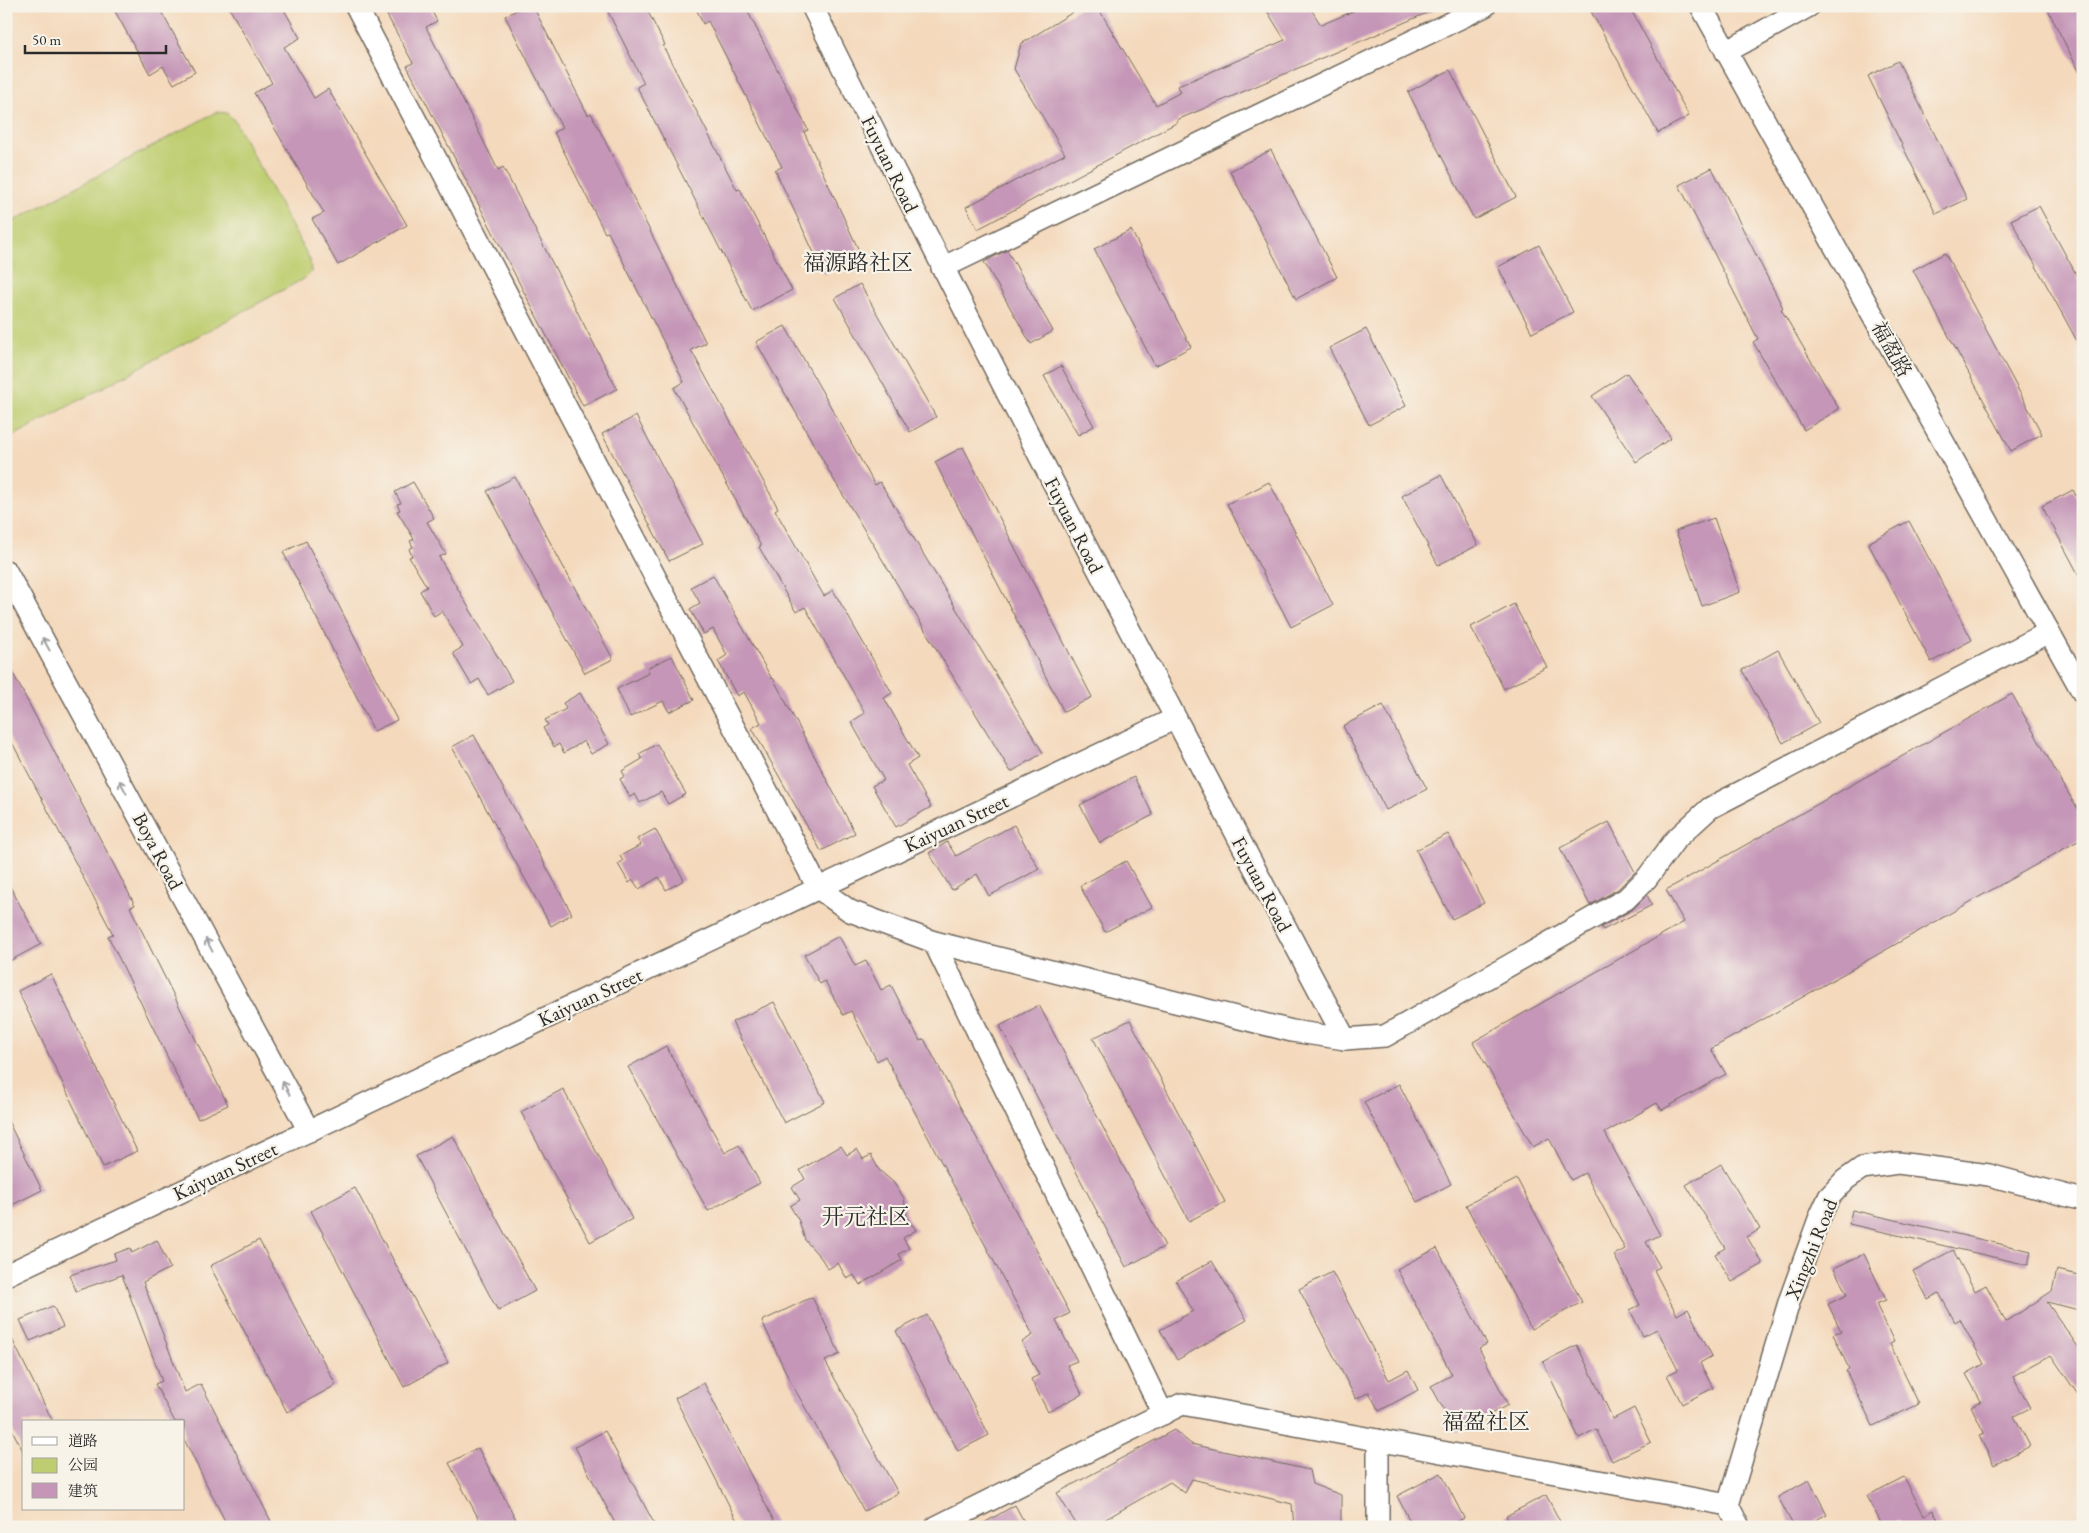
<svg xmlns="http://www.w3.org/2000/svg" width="2089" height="1533" font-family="'EB Garamond','Noto Serif SC',serif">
	<rect width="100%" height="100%" fill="#f7f3e8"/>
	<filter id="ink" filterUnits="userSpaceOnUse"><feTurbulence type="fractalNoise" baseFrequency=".02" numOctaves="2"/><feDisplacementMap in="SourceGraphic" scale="10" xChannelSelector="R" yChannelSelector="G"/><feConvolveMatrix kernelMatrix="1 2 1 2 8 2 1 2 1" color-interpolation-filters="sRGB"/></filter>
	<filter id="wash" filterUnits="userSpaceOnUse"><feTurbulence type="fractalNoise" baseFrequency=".0096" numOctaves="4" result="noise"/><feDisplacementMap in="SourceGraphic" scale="20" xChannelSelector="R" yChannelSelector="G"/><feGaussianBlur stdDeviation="1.12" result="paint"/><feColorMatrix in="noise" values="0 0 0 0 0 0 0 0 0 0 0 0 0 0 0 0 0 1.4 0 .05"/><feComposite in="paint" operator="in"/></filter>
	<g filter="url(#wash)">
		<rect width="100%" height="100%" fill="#f4d9bc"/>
		<polygon fill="#becd70" stroke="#747c4e" points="216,112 227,113 234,120 310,260 311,272 305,278 6,440 6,225"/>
		<g id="blocks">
			<g fill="#c596b7">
				<polygon points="112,6 158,6 195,72 174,84 163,66 150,74"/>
				<polygon points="228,6 282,6 300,38 284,47 314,98 328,89 407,225 338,265 312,219 324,213 254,93 272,83"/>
				<polygon points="382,6 429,6 437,21 426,27 498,170 503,167 617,389 583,406 407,66 413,63"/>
				<polygon points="525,6 533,6 588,115 591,113 706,343 691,350 778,508 775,510 824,596 833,590 892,693 884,698 918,758 907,765 931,807 896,827 872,786 884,780 851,722 865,713 805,607 796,612 759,547 761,546 674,388 684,382 608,232 605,233 554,132 562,128 505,16"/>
				<polygon points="605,6 645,6 665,45 663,46 737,190 740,189 792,290 752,311 637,87 644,83"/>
				<polygon points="695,6 745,6 808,130 804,132 861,255 824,274 775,170 782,167 708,21 703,24"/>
				<polygon points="1083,6 1097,6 1156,105 1181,92 1178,86 1285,40 1264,6 1309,6 1321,25 1365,6 1443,6 1177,120 1178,122 978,229 966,207 1065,154 1014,69 1021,44"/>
				<polygon points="1588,6 1629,6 1689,116 1658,133"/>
				<polygon points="2046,6 2083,6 2083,79"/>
				<polygon points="1898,61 1967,199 1936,214 1868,76"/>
				<polygon points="1450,70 1516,197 1474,219 1408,92"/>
				<polygon points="1271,150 1337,277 1296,299 1230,171"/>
				<polygon points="1712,168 1783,308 1781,309 1839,409 1804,430 1753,342 1758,339 1679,185"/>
				<polygon points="2039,206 2083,287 2083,352 2011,220"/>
				<polygon points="1131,230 1191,347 1155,366 1094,249"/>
				<polygon points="1539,245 1573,312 1532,333 1498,267"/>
				<polygon points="1007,250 1053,331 1031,344 984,262"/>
				<polygon points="1945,253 2042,434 2011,451 1913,270"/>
				<polygon points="860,284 936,417 910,432 835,298"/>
				<polygon points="785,326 875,485 880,482 1043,753 1011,772 834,480 756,342"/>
				<polygon points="1366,329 1406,406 1369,425 1329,348"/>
				<polygon points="1061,366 1094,426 1078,435 1044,376"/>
				<polygon points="1627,373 1671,438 1636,462 1592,396"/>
				<polygon points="636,416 703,544 669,561 602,434"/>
				<polygon points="963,447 1092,697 1064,712 935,462"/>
				<polygon points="1441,475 1478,545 1438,565 1402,496"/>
				<polygon points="515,477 613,659 585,673 487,491"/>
				<polygon points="413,482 434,518 427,522 446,554 439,557 512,681 488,695 479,679 471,684 453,653 463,647 442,611 434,616 420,591 427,587 409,557 412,556 409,549 413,547 410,541 414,539 397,511 400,510 397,504 401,503 395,492"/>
				<polygon points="1269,482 1333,605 1291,627 1227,504"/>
				<polygon points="2073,490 2083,509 2083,583 2042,506"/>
				<polygon points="1714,518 1740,592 1702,606 1676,531"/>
				<polygon points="1909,521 1972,640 1931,662 1868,543"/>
				<polygon points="306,541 397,720 374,731 283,552"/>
				<polygon points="713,575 772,679 773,678 855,833 821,851 752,728 761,723 744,692 737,696 718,661 727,655 713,629 704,634 690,609 700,603 691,587"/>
				<polygon points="1514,604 1547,667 1504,689 1471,627"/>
				<polygon points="1778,650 1819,723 1783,743 1742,670"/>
				<polygon points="672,656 694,700 669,712 663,701 630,717 617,689 649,673 647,668"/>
				<polygon points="6,660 135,905 130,907 228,1105 198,1119 108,936 113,934 6,731"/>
				<polygon points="580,693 609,744 591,754 584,741 564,753 559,744 554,747 543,728 548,725 545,720 566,709 563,703"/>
				<polygon points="2012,694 2083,819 2083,838 1711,1049 1726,1074 1662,1110 1657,1103 1605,1133 1660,1235 1646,1242 1660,1267 1654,1270 1677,1315 1688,1309 1712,1356 1700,1363 1713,1388 1682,1404 1667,1375 1678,1370 1657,1329 1643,1336 1630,1310 1640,1305 1614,1255 1625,1249 1585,1173 1571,1180 1549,1138 1533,1147 1473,1042 1684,922 1666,890"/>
				<polygon points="1383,705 1427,789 1386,810 1343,726"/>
				<polygon points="474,735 572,914 551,926 452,747"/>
				<polygon points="657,744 686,794 668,804 661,792 640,803 635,794 630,797 620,779 625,776 622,771 642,759 639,754"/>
				<polygon points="1134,777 1153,815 1100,843 1080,805"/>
				<polygon points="1609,822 1635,872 1618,889 1590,905 1560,848"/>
				<polygon points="1014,825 1039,869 989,896 977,874 952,890 929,853 947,842 956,856"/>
				<polygon points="655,829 684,880 666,890 659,877 639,889 633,880 629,883 618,864 623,861 620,856 641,845 637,839"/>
				<polygon points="1448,834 1484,903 1452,919 1416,850"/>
				<polygon points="1126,861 1152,907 1105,932 1080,886"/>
				<polygon points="6,879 41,944 6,963"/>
				<polygon points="1647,895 1652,905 1603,930 1601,927 1632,910"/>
				<polygon points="839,936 855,966 866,961 881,990 891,985 920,1041 924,1039 1070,1313 1056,1321 1077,1361 1067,1365 1082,1394 1048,1412 1031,1379 1039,1375 1022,1342 1033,1335 885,1056 877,1061 851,1011 843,1015 825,981 820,984 804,955"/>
				<polygon points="51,974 137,1151 103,1167 18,991"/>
				<polygon points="774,1002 825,1102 784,1123 732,1022"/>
				<polygon points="1039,1005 1165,1246 1126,1267 1000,1026"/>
				<polygon points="1130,1020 1225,1202 1189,1221 1093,1038"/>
				<polygon points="666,1046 725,1153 739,1145 760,1183 708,1211 628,1067"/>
				<polygon points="1399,1084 1451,1184 1417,1202 1364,1102"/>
				<polygon points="563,1089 632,1219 590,1242 521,1112"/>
				<polygon points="6,1117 42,1190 6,1208"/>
				<polygon points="453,1136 535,1291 498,1311 416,1156"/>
				<polygon points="841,1146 847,1155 857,1149 863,1159 871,1155 879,1170 893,1182 904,1198 907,1218 916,1230 903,1238 909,1248 899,1254 902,1260 860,1285 854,1275 847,1279 838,1263 828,1269 821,1258 805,1240 799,1221 790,1206 800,1200 792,1187 805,1179 800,1170"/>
				<polygon points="1721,1164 1760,1229 1747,1237 1763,1264 1732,1282 1715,1254 1725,1248 1686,1185"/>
				<polygon points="1517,1179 1582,1302 1531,1329 1466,1205"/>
				<polygon points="355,1188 448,1363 404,1387 311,1211"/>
				<polygon points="1852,1210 2031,1251 2028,1265 1849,1224"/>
				<polygon points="157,1240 170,1268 143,1282 185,1392 201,1384 274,1527 228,1527 184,1439 184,1422 175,1422 155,1384 162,1381 122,1275 76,1291 70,1275 116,1260 114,1254 130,1248 132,1253"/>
				<polygon points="259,1240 336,1385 287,1412 210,1266"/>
				<polygon points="1437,1248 1487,1344 1479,1348 1508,1405 1456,1432 1431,1386 1452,1375 1397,1269"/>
				<polygon points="1953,1250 1975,1291 1986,1285 2006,1322 2052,1291 2057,1270 2083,1276 2083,1311 2047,1302 2083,1354 2083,1402 2051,1355 2013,1376 2030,1408 2014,1416 2030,1446 1994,1465 1979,1436 1984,1433 1971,1406 1981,1401 1966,1374 1984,1364 1960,1319 1955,1322 1939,1293 1928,1299 1913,1271"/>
				<polygon points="1864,1254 1886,1300 1876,1304 1894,1342 1890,1344 1919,1404 1873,1426 1846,1371 1849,1369 1833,1334 1841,1331 1828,1304 1847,1295 1834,1268"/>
				<polygon points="1212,1261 1247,1320 1177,1360 1160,1330 1193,1311 1176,1281"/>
				<polygon points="1332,1272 1389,1380 1408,1370 1418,1390 1379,1411 1369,1392 1356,1399 1299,1289"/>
				<polygon points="812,1297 840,1354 825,1361 898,1493 864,1511 789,1379 762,1321"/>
				<polygon points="53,1306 63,1327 30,1341 20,1320"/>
				<polygon points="927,1315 989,1435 958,1451 896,1331"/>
				<polygon points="6,1327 53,1422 24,1422 24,1453 6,1418"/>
				<polygon points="1577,1345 1613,1419 1634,1408 1651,1442 1612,1461 1596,1429 1579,1438 1543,1362"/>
				<polygon points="704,1383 777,1527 740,1527 675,1398"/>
				<polygon points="1174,1430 1191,1444 1309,1470 1312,1484 1341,1495 1341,1527 1294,1527 1292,1504 1192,1479 1185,1493 1170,1482 1092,1527 1078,1527 1057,1493"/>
				<polygon points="605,1431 656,1527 617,1527 575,1447"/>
				<polygon points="478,1448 520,1527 483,1527 449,1463"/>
				<polygon points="1441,1473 1464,1518 1447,1527 1413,1527 1397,1496"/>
				<polygon points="1904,1477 1924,1515 1933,1510 1942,1527 1900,1527 1902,1526 1899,1520 1883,1527 1867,1496"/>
				<polygon points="1809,1480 1827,1514 1814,1521 1817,1527 1794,1527 1778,1497"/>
				<polygon points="1546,1495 1563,1527 1512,1527 1506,1516"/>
				<polygon points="1015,1505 1027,1527 977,1527"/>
			</g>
		</g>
	</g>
	<g filter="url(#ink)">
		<use href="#blocks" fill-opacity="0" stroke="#71685e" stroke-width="1"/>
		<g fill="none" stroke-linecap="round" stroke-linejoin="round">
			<g stroke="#71685e" stroke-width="24">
				<g id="minor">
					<polyline points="356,6 818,888 850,911 934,942 1292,1031 1345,1039 1385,1036 1626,899 1647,878 1675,840 1710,808 2049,632"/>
					<path d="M812 6C984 353 1163 697 1345 1039"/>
					<polyline points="1701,6 2083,693"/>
					<polyline points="1726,52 1809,6"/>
					<polyline points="942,268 1485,6"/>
					<polyline points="6,571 309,1131"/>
					<polyline points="934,942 1163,1414"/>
					<polyline points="6,1275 1174,719"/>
					<polyline points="936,1527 1182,1404 1728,1505"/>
					<polyline points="1378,1527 1378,1440"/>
					<polyline points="1739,1527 1728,1505 1790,1299 1819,1219 1829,1197 1845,1180 1862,1168 1898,1163 1989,1175 2083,1200"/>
				</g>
			</g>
			<use href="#minor" stroke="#fff" stroke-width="21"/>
		</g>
		<defs><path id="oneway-shaft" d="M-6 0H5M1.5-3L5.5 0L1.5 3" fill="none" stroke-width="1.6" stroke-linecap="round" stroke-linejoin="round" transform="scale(1.25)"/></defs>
		<g stroke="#a0a0a0">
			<use href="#oneway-shaft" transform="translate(46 644) rotate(-119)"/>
			<use href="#oneway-shaft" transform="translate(123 787) rotate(-118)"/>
			<use href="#oneway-shaft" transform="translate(209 945) rotate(-118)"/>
			<use href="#oneway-shaft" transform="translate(286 1088) rotate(-118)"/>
		</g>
	</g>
	<g text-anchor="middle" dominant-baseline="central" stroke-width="4.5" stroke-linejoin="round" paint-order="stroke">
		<g font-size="20" fill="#2b2b2b" stroke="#f7f3e8">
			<text transform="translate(890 164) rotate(64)">Fuyuan Road</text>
			<text transform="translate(1892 349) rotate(61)">福盈路</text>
			<text transform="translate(1074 525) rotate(63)">Fuyuan Road</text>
			<text transform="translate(956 823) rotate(-25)">Kaiyuan Street</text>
			<text transform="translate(158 851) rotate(62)">Boya Road</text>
			<text transform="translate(1262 884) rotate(62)">Fuyuan Road</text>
			<text transform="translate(590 997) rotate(-25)">Kaiyuan Street</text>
			<text transform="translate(225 1171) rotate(-25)">Kaiyuan Street</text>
			<text transform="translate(1811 1249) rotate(-68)">Xingzhi Road</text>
		</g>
		<g font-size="22" fill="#2b2b2b" stroke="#f7f3e8">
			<text x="858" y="262">福源路社区</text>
			<text x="866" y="1216">开元社区</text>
			<text x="1486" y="1421">福盈社区</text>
		</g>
	</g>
	<rect width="2089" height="1533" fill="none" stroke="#f7f3e8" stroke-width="25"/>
	<rect x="22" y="1420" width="162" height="90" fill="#f7f3e8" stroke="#a5a39c"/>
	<rect x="32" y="1437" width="25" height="8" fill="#ffffff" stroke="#a5a39c"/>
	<text x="68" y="1446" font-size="15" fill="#2b2b2b">道路</text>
	<rect x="32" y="1458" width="25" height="15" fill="#becd70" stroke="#a5a39c"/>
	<text x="68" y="1470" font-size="15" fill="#2b2b2b">公园</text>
	<rect x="32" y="1483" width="25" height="15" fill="#c596b7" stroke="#a5a39c"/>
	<text x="68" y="1496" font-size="15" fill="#2b2b2b">建筑</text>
	<path d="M25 45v8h141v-8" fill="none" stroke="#2b2b2b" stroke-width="2.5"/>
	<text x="32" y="45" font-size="15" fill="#2b2b2b" stroke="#f7f3e8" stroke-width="4" paint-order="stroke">50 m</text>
</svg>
